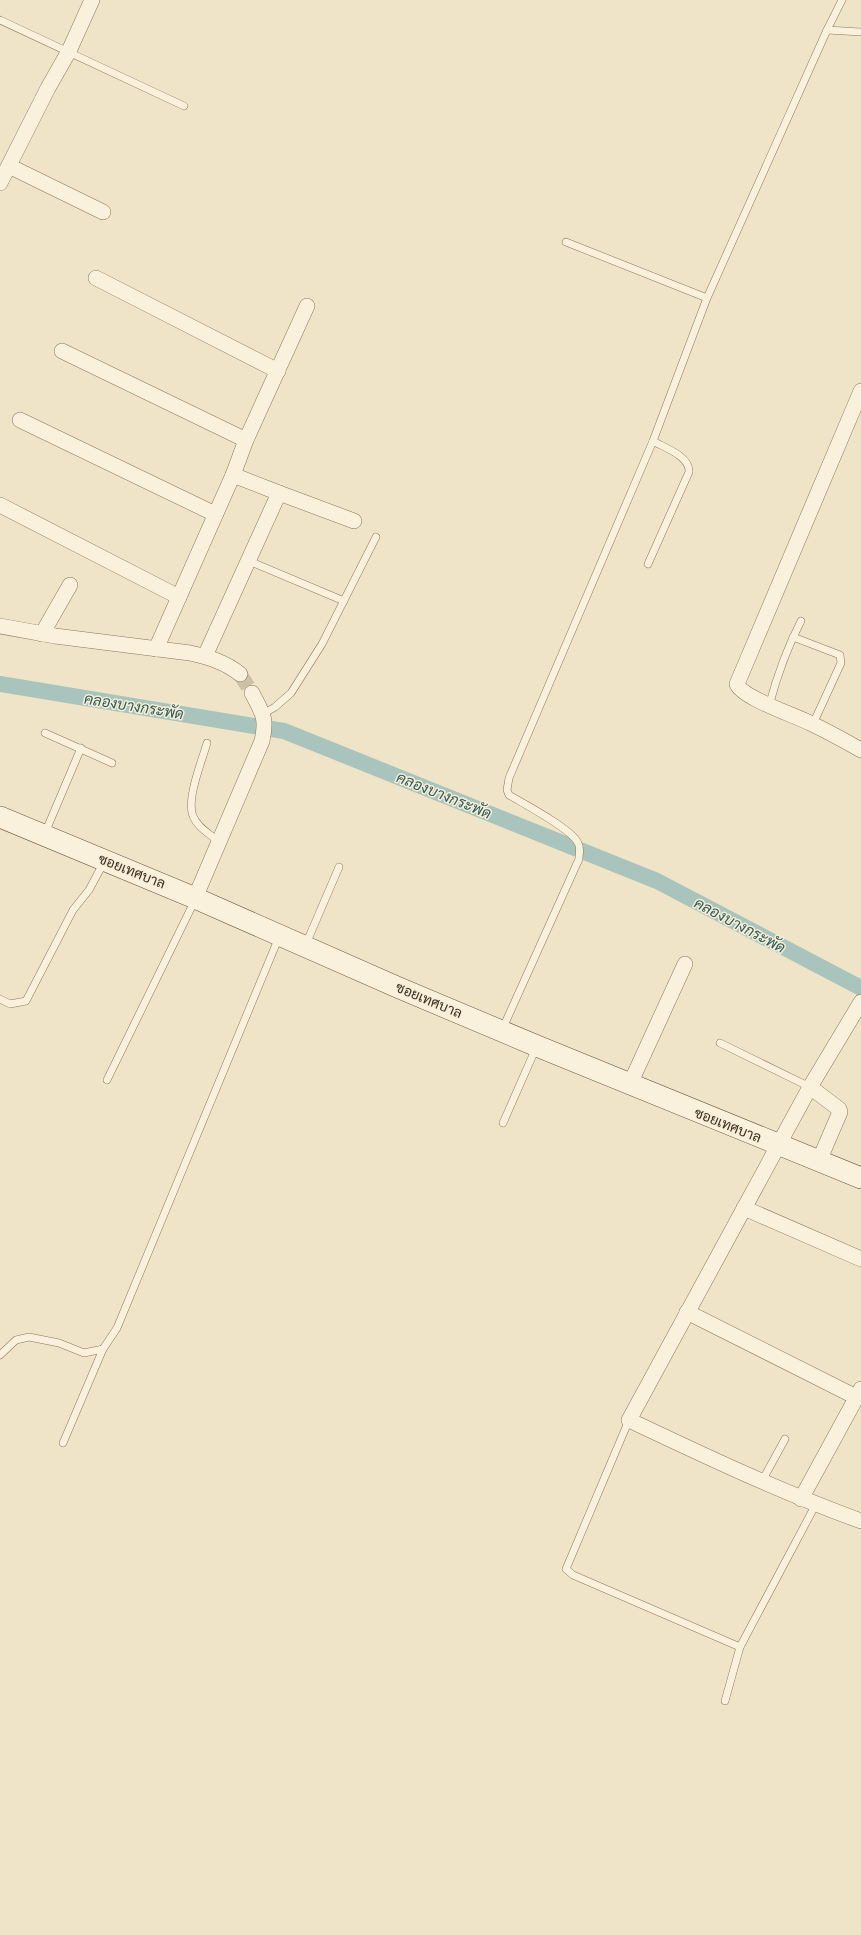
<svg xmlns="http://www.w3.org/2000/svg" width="861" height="1935" font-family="'Source Serif 4',Sarabun,serif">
	<rect width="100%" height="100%" fill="#f0e4c8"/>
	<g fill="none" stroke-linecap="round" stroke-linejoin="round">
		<polyline stroke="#a9c4bc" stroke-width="16" points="0,684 284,731 657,881 861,988"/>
		<polyline stroke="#ccc0a6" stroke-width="15" stroke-dasharray="15 8" stroke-linecap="butt" points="240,674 252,693"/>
		<g stroke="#8d765c" stroke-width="8">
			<g id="lane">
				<polyline points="842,0 827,30 861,32"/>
				<polyline points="0,20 184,106"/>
				<polyline points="566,242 707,298"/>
				<polyline points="249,561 344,601"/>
				<path d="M648 564 689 472C690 456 665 448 653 441"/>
				<polyline points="793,637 840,655 841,663 813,724"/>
				<path d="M769 706C777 676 787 648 801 621"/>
				<polyline points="263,714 275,707 291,693 322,644 376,537"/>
				<polyline points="45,733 112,763"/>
				<path d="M207 743C202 761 186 799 193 816 197 827 210 834 219 842"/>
				<polyline points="45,833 81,748"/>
				<polyline points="306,944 339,867"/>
				<polyline points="0,999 10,1004 26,1001 73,910 89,890 104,862"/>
				<path d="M502 1030 579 859C579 853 581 848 578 843 572 829 524 804 509 795L507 790 509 778 653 441 707 298 827 30"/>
				<polyline points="720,1043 810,1087"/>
				<polyline points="107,1080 195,900"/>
				<polyline points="503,1123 536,1048"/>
				<polyline points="0,1355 16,1340 29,1337 59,1343 84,1353 103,1349 117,1328 279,937"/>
				<polyline points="629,1420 566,1569 573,1575 740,1647 725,1701"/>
				<polyline points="63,1443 103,1349"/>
				<polyline points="762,1481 785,1439"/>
				<polyline points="740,1647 816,1504"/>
			</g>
		</g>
		<g stroke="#8d765c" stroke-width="16">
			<g id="street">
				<polyline points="9,166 103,212"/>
				<polyline points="0,183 48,88 69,51 92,0"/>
				<polyline points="96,278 278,371"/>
				<polyline points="62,351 246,440"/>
				<path d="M861 391 737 684C742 698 797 716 812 724 829 732 845 741 861 750"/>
				<polyline points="20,420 215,514"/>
				<polyline points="279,493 354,521"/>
				<polyline points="0,505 179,597"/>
				<path d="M0 626 55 636 190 653C208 657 225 662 240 674"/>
				<polyline points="42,634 70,585"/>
				<polyline points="156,649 233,475 246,440 307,306"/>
				<polyline points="205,656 279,493 233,475"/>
				<path d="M195 898 262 741C267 718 263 714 252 693"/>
				<path d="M861 1002 810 1087 629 1420C705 1456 781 1492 861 1521"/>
				<polyline points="630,1084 685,964"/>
				<polyline points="810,1087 839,1109 840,1112 819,1161"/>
				<polyline points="744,1208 861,1259"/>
				<polyline points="687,1312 856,1397"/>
				<polyline points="801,1499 861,1389"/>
			</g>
		</g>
		<g stroke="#6f573f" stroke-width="22">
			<polyline id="secondary" points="0,817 195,898 397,987 537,1046 861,1178"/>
		</g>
		<use href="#lane" stroke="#faf1dc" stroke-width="7"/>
		<use href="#street" stroke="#faf1dc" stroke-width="15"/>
		<use href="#secondary" stroke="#faf1dc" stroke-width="21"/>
	</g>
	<g text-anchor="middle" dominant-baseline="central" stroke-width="3" stroke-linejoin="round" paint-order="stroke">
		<g font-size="14" fill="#3d2e20" stroke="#f7eed8">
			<text transform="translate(132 871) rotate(22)">ซอยเทศบาล</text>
			<text transform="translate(429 1000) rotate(23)">ซอยเทศบาล</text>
			<text transform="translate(728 1125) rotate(22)">ซอยเทศบาล</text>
		</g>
		<g font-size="15" font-style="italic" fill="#2f5d5a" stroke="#f7eed8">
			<text transform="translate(134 706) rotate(9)">คลองบางกระพัด</text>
			<text transform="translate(444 795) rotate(22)">คลองบางกระพัด</text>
			<text transform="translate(740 925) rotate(28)">คลองบางกระพัด</text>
		</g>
	</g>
</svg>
